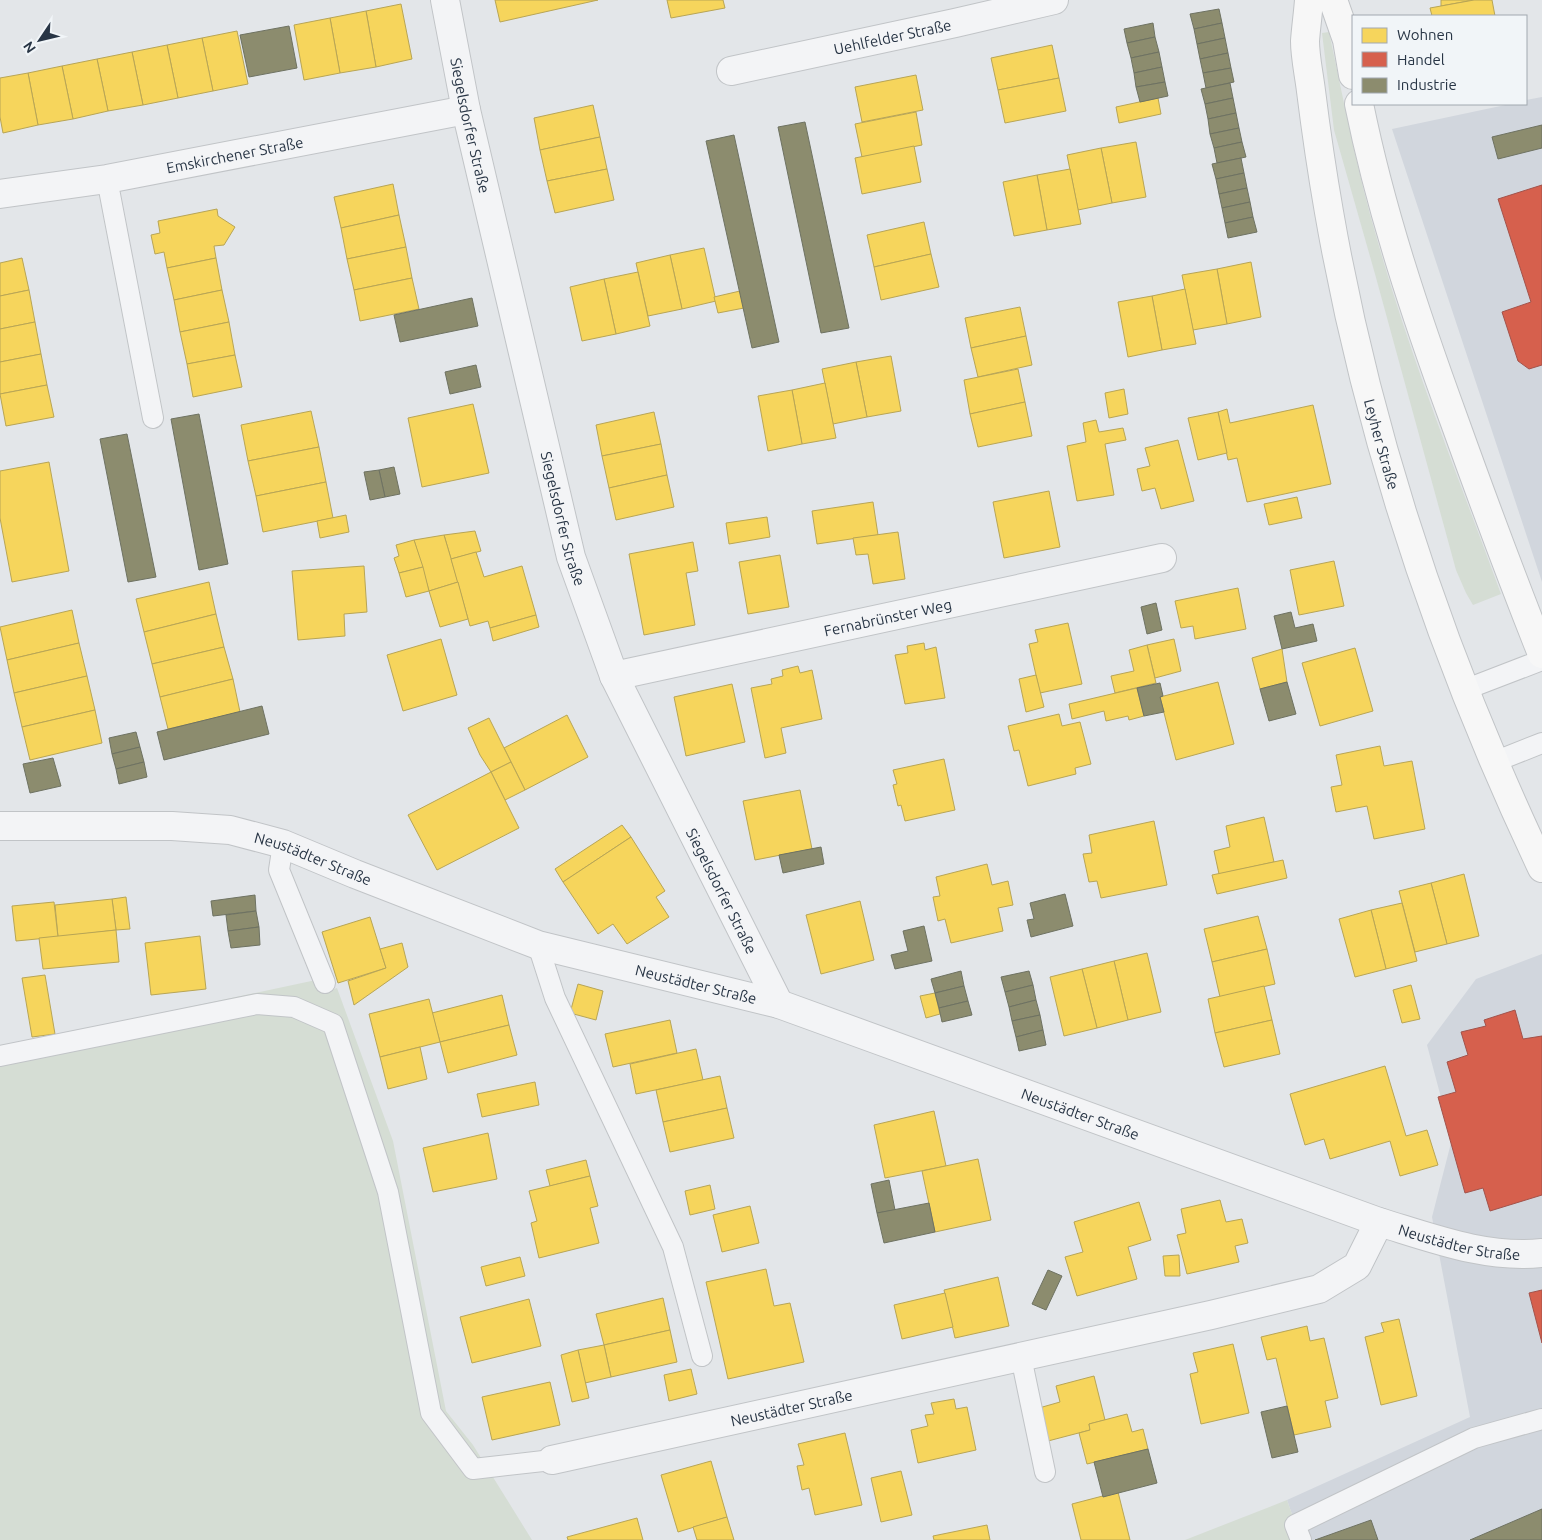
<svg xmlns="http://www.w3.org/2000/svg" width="1542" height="1540" font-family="Ubuntu,sans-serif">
	<rect width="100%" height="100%" fill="#e3e6e9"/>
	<g fill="#d1d6dd">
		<polygon points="1542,97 1542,582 1392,129 1510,104 1526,104 1526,100"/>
		<polygon points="1542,954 1542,1540 1301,1540 1287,1500 1470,1417 1432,1217 1452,1139 1427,1045 1476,979"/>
	</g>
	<g fill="#d5ddd4">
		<path d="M1329 32C1344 102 1357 171 1377 239 1411 360 1458 476 1501 594L1473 605 1466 593 1456 570 1375 274 1334 130 1322 33Z"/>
		<polygon points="316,980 321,993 337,988 393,1141 446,1411 473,1445 532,1540 0,1540 0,1047"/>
		<polygon points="1287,1500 1301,1540 1185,1540"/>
	</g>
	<g fill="#f6d55c" stroke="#b8a555">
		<polygon points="495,0 598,0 500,22"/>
		<polygon points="667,0 723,0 725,8 671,18"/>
		<polygon points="1441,0 1474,0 1441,6"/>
		<polygon points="1474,0 1492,0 1495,16 1432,16 1430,8"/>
		<polygon points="401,4 412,59 376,67 366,11"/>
		<polygon points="366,11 376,67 340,73 330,18"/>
		<polygon points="330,18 340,73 304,80 294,25"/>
		<polygon points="237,31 248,84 213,91 202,38"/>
		<polygon points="202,38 213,91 178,98 167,45"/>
		<polygon points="167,45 178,98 143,105 132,52"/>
		<polygon points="1052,45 1059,78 998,90 991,58"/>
		<polygon points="132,52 143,105 108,111 97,59"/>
		<polygon points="97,59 108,111 73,119 62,66"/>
		<polygon points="62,66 73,119 38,125 28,73"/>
		<polygon points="28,73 38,125 3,133 0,117 0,78"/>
		<polygon points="916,75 923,110 862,122 855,87"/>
		<polygon points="1059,78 1066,111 1005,123 998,90"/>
		<polygon points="1158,98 1161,114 1119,123 1116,107"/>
		<polygon points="593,105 600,137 540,150 534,118"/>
		<polygon points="916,112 922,145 862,157 855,124"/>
		<polygon points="600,137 607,169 547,181 540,150"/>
		<polygon points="1136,142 1146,197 1112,203 1101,148"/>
		<polygon points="914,146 921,182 862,194 855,158"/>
		<polygon points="1101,148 1112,203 1078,210 1067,155"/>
		<polygon points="607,169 614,200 555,213 547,181"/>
		<polygon points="1070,169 1081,224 1047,230 1037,175"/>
		<polygon points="1037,175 1047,230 1014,236 1003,182"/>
		<polygon points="393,184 399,215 341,228 334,197"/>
		<polygon points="217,209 218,216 235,227 224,245 214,246 216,258 167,268 164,252 155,254 151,235 160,233 158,221"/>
		<polygon points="399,215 406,247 347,259 341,228"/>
		<polygon points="924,222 931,254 874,267 867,235"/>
		<polygon points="406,247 412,278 354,290 347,259"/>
		<polygon points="704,248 716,301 682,309 670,255"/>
		<polygon points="931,254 939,287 881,300 874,267"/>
		<polygon points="670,255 682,309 648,316 636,263"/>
		<polygon points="22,258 29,290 0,296 0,263"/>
		<polygon points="216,258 222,290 174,300 167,268"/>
		<polygon points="1251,262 1261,317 1227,324 1217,269"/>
		<polygon points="1217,269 1227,324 1193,330 1182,275"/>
		<polygon points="638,272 650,326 616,334 604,279"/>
		<polygon points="412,278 419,309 360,321 354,290"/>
		<polygon points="604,279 616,334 582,341 570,287"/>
		<polygon points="1185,289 1196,344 1162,350 1152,296"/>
		<polygon points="29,290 35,322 0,329 0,296"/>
		<polygon points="222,290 229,322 180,332 174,300"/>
		<polygon points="740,291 744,308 718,313 714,297"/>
		<polygon points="1152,296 1162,350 1128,357 1118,302"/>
		<polygon points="1020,307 1026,336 971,348 965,318"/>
		<polygon points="35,322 41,354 0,362 0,329"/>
		<polygon points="229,322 235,355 187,364 180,332"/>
		<polygon points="1026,336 1032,365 978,377 971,348"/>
		<polygon points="41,354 47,385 0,394 0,362"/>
		<polygon points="235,355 242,387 193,397 187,364"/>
		<polygon points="891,356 901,411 867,417 856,362"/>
		<polygon points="856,362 867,417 833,424 822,369"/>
		<polygon points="1018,369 1025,402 970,414 964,380"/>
		<polygon points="825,383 836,438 802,444 792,390"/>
		<polygon points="47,385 54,417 6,426 0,394"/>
		<polygon points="1124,389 1128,414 1109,418 1105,393"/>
		<polygon points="792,390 802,444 768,451 758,396"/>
		<polygon points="1025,402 1032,436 978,447 970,414"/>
		<polygon points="473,404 489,473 422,487 408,418"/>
		<polygon points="1313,405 1331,484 1247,502 1237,458 1228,460 1218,412 1227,409 1230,423"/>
		<polygon points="311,411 319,447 248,461 241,425"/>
		<polygon points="654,412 661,444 602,456 596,425"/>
		<polygon points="1218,412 1227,453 1198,460 1188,418"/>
		<polygon points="1096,420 1099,432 1123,428 1126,440 1105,444 1114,495 1077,501 1067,446 1086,442 1083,423"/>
		<polygon points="1178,440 1194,501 1161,509 1155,488 1142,491 1137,469 1150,466 1145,448"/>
		<polygon points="661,444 667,475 609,488 602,456"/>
		<polygon points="319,447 326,482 256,496 248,461"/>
		<polygon points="49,462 69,571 12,582 0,518 0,471"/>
		<polygon points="667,475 674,507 616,520 609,488"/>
		<polygon points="326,482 333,518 263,532 256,496"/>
		<polygon points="1049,491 1060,547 1004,558 993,502"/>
		<polygon points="1297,497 1302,518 1269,525 1264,504"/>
		<polygon points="873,502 878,535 817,544 812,511"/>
		<polygon points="346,515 349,532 320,538 317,521"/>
		<polygon points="767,517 770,537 729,544 726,523"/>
		<polygon points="475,531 481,551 451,559 444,535"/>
		<polygon points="898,532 905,579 873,584 868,554 856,555 853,538"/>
		<polygon points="444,535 458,582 429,591 414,540"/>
		<polygon points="414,540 423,567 399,573 394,558 399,556 396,545"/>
		<polygon points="693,542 698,571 686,573 695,625 644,635 629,554"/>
		<polygon points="476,552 484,577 522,566 536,615 490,628 488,621 470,626 451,559"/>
		<polygon points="780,555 789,607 748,614 739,562"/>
		<polygon points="1334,561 1344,606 1299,615 1290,570"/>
		<polygon points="364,566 367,612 344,614 345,636 298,640 292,571"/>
		<polygon points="423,567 429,591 406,597 399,573"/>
		<polygon points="209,582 216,614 144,632 136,599"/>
		<polygon points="458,582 468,619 440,627 429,591"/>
		<polygon points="1238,588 1246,629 1195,639 1193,626 1181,628 1175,601"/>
		<polygon points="72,610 79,643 7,660 0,627"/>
		<polygon points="216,614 224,647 152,664 144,632"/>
		<polygon points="536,615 539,627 493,641 490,628"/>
		<polygon points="1068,623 1082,684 1040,693 1029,644 1038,642 1035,630"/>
		<polygon points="441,639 457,695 403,711 387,655"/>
		<polygon points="1174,639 1181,671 1155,678 1147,645"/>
		<polygon points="79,643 87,676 14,693 7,660"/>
		<polygon points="924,643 925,650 936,647 945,698 905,704 895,655 908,653 907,646"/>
		<polygon points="1147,645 1156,683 1115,693 1111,676 1134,671 1129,650"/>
		<polygon points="224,647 233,679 160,697 152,664"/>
		<polygon points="1355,648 1373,711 1320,726 1302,663"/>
		<polygon points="1282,649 1287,682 1260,689 1252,658"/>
		<polygon points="798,666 800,673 812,670 822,719 781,728 786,753 765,758 751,688 772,684 771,679 783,676 782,670"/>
		<polygon points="1036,675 1044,707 1026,712 1019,679"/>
		<polygon points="87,676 95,710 22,727 14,693"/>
		<polygon points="233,679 240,712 168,729 160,697"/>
		<polygon points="1218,682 1234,744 1176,760 1160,697"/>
		<polygon points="732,684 745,742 686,756 674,697"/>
		<polygon points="1137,688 1144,716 1129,720 1128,716 1106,721 1104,711 1072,719 1069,704"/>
		<polygon points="95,710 102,743 30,760 22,727"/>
		<polygon points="1059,714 1062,726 1080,722 1091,764 1075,768 1076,774 1028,786 1019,750 1014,751 1008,726"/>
		<polygon points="567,715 588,757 525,790 504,748"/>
		<polygon points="489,718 511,762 491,772 480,755 468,728"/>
		<polygon points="1380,746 1384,766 1412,761 1425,829 1374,839 1367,806 1336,812 1331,787 1342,785 1336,755"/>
		<polygon points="944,759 955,810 905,821 901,805 898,806 893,785 897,784 893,770"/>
		<polygon points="511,762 525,790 505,800 491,772"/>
		<polygon points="491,772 519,828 437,870 408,815"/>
		<polygon points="800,790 812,849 755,860 743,801"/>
		<polygon points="1264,817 1274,862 1219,874 1214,851 1230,847 1226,826"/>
		<polygon points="1154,821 1167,885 1101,898 1097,881 1089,882 1083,854 1092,853 1089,835"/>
		<polygon points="622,825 631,837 563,882 555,869"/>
		<polygon points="631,837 665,891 656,897 669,917 627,944 613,924 598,934 563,882"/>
		<polygon points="1283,860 1287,878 1217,894 1212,875"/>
		<polygon points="987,864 992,885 1008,881 1013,905 998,908 1003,931 951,943 945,919 938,921 933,897 940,896 936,877"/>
		<polygon points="1464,874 1479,936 1447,944 1431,883"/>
		<polygon points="1431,883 1447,944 1415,952 1399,891"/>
		<polygon points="126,897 130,929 116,930 112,899"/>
		<polygon points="112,899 116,930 58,937 55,905"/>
		<polygon points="860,901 874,960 821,974 806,915"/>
		<polygon points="54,902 58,937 16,941 12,906"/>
		<polygon points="1402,903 1417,961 1386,969 1371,910"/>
		<polygon points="1371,910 1386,969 1355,977 1339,919"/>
		<polygon points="1258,916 1267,949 1212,962 1204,929"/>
		<polygon points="370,917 386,968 338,983 322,932"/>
		<polygon points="116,930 119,962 43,969 39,938"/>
		<polygon points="200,936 206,989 151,995 145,943"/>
		<polygon points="402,943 408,967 354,1005 348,981 386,968 380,949"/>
		<polygon points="1267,949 1275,984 1220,997 1212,962"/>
		<polygon points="1147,953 1161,1012 1128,1020 1114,961"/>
		<polygon points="1114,961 1128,1020 1097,1028 1082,969"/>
		<polygon points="1082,969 1097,1028 1064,1036 1050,977"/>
		<polygon points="45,975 55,1034 32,1037 22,978"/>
		<polygon points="578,984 603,991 596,1020 570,1013"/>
		<polygon points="1411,985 1420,1019 1402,1023 1393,990"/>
		<polygon points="1264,986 1272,1020 1215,1033 1208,999"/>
		<polygon points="935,993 940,1014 926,1018 920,996"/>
		<polygon points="502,995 509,1025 440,1042 432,1013"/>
		<polygon points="429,999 440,1042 380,1057 369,1014"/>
		<polygon points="670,1020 677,1053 613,1067 605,1034"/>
		<polygon points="1272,1020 1280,1054 1224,1067 1215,1033"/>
		<polygon points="509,1025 517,1055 448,1073 440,1042"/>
		<polygon points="420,1047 427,1079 388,1089 380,1057"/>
		<polygon points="696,1049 703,1080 636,1094 630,1064"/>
		<polygon points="1385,1066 1406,1136 1427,1130 1438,1165 1400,1176 1390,1141 1330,1159 1324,1139 1305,1145 1290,1094"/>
		<polygon points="720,1076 727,1108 663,1122 656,1090"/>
		<polygon points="535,1082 539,1105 482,1117 477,1094"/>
		<polygon points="727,1108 734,1138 670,1152 663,1122"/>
		<polygon points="934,1111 946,1166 885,1178 874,1125"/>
		<polygon points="488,1133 497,1179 433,1192 423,1148"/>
		<polygon points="978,1159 991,1220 935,1232 922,1171"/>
		<polygon points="586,1160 590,1176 550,1186 546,1170"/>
		<polygon points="590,1176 598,1206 590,1208 599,1243 539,1258 531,1223 537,1221 529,1191"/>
		<polygon points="710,1185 715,1209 690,1215 685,1191"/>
		<polygon points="1220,1200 1226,1222 1242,1219 1248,1243 1235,1246 1239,1262 1187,1274 1177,1235 1186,1233 1181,1209"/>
		<polygon points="1139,1202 1151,1240 1128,1247 1137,1279 1077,1296 1065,1257 1083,1252 1074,1222"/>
		<polygon points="750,1206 759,1243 722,1252 713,1215"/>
		<polygon points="1179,1255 1180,1276 1165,1276 1163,1256"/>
		<polygon points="520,1257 525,1276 486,1286 481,1267"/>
		<polygon points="766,1269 774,1306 790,1303 804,1362 728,1379 706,1282"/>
		<polygon points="998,1277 1009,1326 955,1338 944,1290"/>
		<polygon points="945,1293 953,1327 902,1339 894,1305"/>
		<polygon points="663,1298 670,1330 604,1345 596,1314"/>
		<polygon points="529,1299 541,1346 472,1363 460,1317"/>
		<polygon points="1399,1319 1417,1396 1381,1405 1365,1337 1384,1332 1381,1323"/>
		<polygon points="1307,1326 1310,1341 1324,1338 1338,1398 1325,1401 1331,1427 1294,1435 1276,1358 1267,1360 1261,1337"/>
		<polygon points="670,1330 677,1362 611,1377 604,1345"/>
		<polygon points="1233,1344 1249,1413 1201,1424 1190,1374 1198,1372 1193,1353"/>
		<polygon points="604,1345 611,1377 585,1383 578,1350"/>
		<polygon points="578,1350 589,1398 572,1402 561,1355"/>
		<polygon points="691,1369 697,1394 669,1401 664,1375"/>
		<polygon points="1094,1376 1105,1420 1089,1424 1090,1430 1048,1441 1039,1408 1060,1402 1056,1386"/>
		<polygon points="550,1382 560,1425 492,1440 482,1397"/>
		<polygon points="954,1399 956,1409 967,1407 976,1450 918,1463 911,1430 928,1426 925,1415 934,1414 931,1403"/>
		<polygon points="1127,1414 1132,1432 1143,1429 1148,1449 1087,1464 1079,1433 1090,1430 1089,1424"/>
		<polygon points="845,1433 862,1505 815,1515 809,1488 802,1490 797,1466 804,1465 798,1444"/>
		<polygon points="711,1461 727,1517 678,1532 661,1475"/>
		<polygon points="901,1471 912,1515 881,1522 871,1478"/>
		<polygon points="1118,1492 1130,1540 1081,1540 1072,1504"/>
		<polygon points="727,1517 734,1540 697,1540 693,1527"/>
		<polygon points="637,1518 643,1540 568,1540 567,1537"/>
		<polygon points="987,1525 990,1540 934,1540 933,1536"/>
	</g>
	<g fill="#d6604d" stroke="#a2534b">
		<polygon points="1542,185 1542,365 1529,369 1518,361 1502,312 1531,302 1498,199"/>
		<polygon points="1515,1010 1523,1039 1542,1036 1542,1195 1490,1211 1483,1188 1465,1193 1438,1097 1456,1092 1447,1062 1468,1055 1461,1032 1486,1026 1484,1020"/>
		<polygon points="1542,1290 1542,1343 1529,1293"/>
	</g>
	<g fill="#8c8c6e" stroke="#6e7262">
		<polygon points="1219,9 1222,23 1194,29 1190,14"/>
		<polygon points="1153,23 1155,37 1127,43 1124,29"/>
		<polygon points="1222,23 1225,38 1197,44 1194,29"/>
		<polygon points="289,26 297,68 249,77 240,35"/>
		<polygon points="1155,37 1159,52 1131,58 1127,43"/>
		<polygon points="1225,38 1228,53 1200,59 1197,44"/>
		<polygon points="1159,52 1162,67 1134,73 1131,58"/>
		<polygon points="1228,53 1231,68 1203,73 1200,59"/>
		<polygon points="1162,67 1165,82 1136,87 1134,73"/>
		<polygon points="1231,68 1234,82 1206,88 1203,73"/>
		<polygon points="1165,82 1168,96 1140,102 1136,87"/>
		<polygon points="1230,83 1233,98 1205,104 1201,89"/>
		<polygon points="1233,98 1236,113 1208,119 1205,104"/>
		<polygon points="1236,113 1239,128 1210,134 1208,119"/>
		<polygon points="805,122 849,328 821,333 778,127"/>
		<polygon points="1542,125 1542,148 1498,159 1492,137"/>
		<polygon points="1239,128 1242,142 1214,148 1210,134"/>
		<polygon points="734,135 779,342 752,348 706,141"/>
		<polygon points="1242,142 1246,157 1217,163 1214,148"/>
		<polygon points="1241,158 1244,173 1216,179 1212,164"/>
		<polygon points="1244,173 1247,188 1219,194 1216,179"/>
		<polygon points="1247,188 1250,202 1222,208 1219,194"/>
		<polygon points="1250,202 1253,217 1225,223 1222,208"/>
		<polygon points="1253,217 1257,232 1228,238 1225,223"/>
		<polygon points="472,298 478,326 400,342 394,315"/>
		<polygon points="476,365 481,387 450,394 445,372"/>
		<polygon points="199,414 228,564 199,570 171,419"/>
		<polygon points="127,434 156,577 128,582 100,439"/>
		<polygon points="394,467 400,494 385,497 379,470"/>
		<polygon points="379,470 385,497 370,500 364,472"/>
		<polygon points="1156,603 1162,630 1147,634 1141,607"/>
		<polygon points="1291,612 1295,628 1313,624 1317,641 1282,649 1274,616"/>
		<polygon points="1287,682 1296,714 1269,721 1260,689"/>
		<polygon points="1160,683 1163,696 1160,697 1164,712 1144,716 1137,688"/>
		<polygon points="262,706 269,734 164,760 157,732"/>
		<polygon points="136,732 140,747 112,754 109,738"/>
		<polygon points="140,747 144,762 116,769 112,754"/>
		<polygon points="53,758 61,786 30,793 23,764"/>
		<polygon points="144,762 147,777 119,784 116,769"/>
		<polygon points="821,847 824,864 783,873 779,855"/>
		<polygon points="1065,894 1073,926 1031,937 1027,920 1034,919 1030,903"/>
		<polygon points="255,895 256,911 213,916 211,901"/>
		<polygon points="256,911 259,927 228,931 226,915"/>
		<polygon points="924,926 932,961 895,969 891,955 908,951 903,931"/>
		<polygon points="259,927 260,945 231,948 228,931"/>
		<polygon points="961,971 964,986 935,993 931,979"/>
		<polygon points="1029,971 1033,985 1005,992 1001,977"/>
		<polygon points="1033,985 1036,1000 1009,1007 1005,992"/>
		<polygon points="964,986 968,1001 939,1008 935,993"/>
		<polygon points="1036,1000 1040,1015 1012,1021 1009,1007"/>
		<polygon points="968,1001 972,1015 942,1022 939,1008"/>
		<polygon points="1040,1015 1043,1030 1016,1037 1012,1021"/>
		<polygon points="1043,1030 1046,1045 1019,1051 1016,1037"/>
		<polygon points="889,1180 895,1210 877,1213 871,1184"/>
		<polygon points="929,1203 935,1232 884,1243 877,1213"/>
		<polygon points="1048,1270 1062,1276 1046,1310 1032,1304"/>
		<polygon points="1287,1406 1298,1452 1272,1458 1261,1412"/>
		<polygon points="1148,1449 1157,1483 1103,1497 1094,1462"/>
		<polygon points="1542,1509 1542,1540 1470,1540"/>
		<polygon points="1371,1520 1378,1540 1315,1540"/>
	</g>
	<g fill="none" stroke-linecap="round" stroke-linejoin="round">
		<g stroke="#c1c4c7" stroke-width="22">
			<g id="service">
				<polyline points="107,179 153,418"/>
				<polyline points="1464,690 1542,660"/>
				<polyline points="1494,762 1542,743"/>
				<polyline points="283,844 279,870 325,983"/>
				<polyline points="538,945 555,998 673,1247 702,1356"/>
				<polyline points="0,1056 257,1004 294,1007 333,1024 388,1192 431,1413 473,1469 552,1460"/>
				<polyline points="1021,1357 1045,1472"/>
				<polyline points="1301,1540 1295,1525 1474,1438 1542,1419"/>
			</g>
		</g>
		<g stroke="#c1c4c7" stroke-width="30">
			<g id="minor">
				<path id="s1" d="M445 0 466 110 571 557 614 676 779 1004"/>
				<path id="s2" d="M731 71 955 23 1054 0"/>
				<path id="s3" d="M0 194 107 179 466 110"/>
				<path id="s4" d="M614 676 1162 558"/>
				<path id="s5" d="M0 826H172L230 830 283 844 355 874 538 945 779 1004 1379 1222C1432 1238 1486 1259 1542 1253"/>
				<path id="s6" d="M552 1460 1211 1315 1319 1289 1357 1266 1379 1222"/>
			</g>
		</g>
		<g stroke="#c1c4c7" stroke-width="30">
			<g id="secondary">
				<path id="s7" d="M1309 0C1308 14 1306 27 1305 41 1305 57 1309 74 1311 91 1316 131 1322 172 1329 212 1369 442 1442 657 1542 868"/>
				<polyline points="1333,0 1347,40 1353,75"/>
				<path d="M1359 104C1381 212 1416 316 1454 420 1482 498 1511 576 1542 654"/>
			</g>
		</g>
		<use href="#service" stroke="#f3f4f6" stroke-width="20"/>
		<use href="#minor" stroke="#f3f4f6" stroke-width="28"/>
		<use href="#secondary" stroke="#f7f7f7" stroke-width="28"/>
	</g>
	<g text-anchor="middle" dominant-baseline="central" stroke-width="5" stroke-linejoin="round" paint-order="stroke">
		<g font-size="15" fill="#283545" stroke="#f1f5f8">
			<text stroke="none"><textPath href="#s2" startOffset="165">Uehlfelder Straße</textPath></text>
			<text stroke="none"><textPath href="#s1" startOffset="128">Siegelsdorfer Straße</textPath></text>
			<text stroke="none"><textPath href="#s3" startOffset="238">Emskirchener Straße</textPath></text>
			<text stroke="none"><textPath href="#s7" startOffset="452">Leyher Straße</textPath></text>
			<text stroke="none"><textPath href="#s1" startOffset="532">Siegelsdorfer Straße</textPath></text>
			<text stroke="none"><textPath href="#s4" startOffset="280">Fernabrünster Weg</textPath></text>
			<text stroke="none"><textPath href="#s5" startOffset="318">Neustädter Straße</textPath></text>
			<text stroke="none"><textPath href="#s1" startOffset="938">Siegelsdorfer Straße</textPath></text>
			<text stroke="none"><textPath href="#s5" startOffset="722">Neustädter Straße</textPath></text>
			<text stroke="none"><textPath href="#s5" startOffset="1128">Neustädter Straße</textPath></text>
			<text stroke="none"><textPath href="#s5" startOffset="1529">Neustädter Straße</textPath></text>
			<text stroke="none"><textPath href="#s6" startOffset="245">Neustädter Straße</textPath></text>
		</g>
	</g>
	<rect x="1352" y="15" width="175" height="90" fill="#f1f5f8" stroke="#a1a8b0"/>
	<rect x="1362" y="28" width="25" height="15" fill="#f6d55c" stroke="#a1a8b0"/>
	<text x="1397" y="40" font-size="15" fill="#283545">Wohnen</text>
	<rect x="1362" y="52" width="25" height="15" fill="#d6604d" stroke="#a1a8b0"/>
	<text x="1397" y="65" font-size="15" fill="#283545">Handel</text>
	<rect x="1362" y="78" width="25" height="15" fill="#8c8c6e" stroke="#a1a8b0"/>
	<text x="1397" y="90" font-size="15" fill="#283545">Industrie</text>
	<g transform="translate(40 40) rotate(235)" stroke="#f1f5f8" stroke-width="4" paint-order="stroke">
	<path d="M0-4L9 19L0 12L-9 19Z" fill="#283545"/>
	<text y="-8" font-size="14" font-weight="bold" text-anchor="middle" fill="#283545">N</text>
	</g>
</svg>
